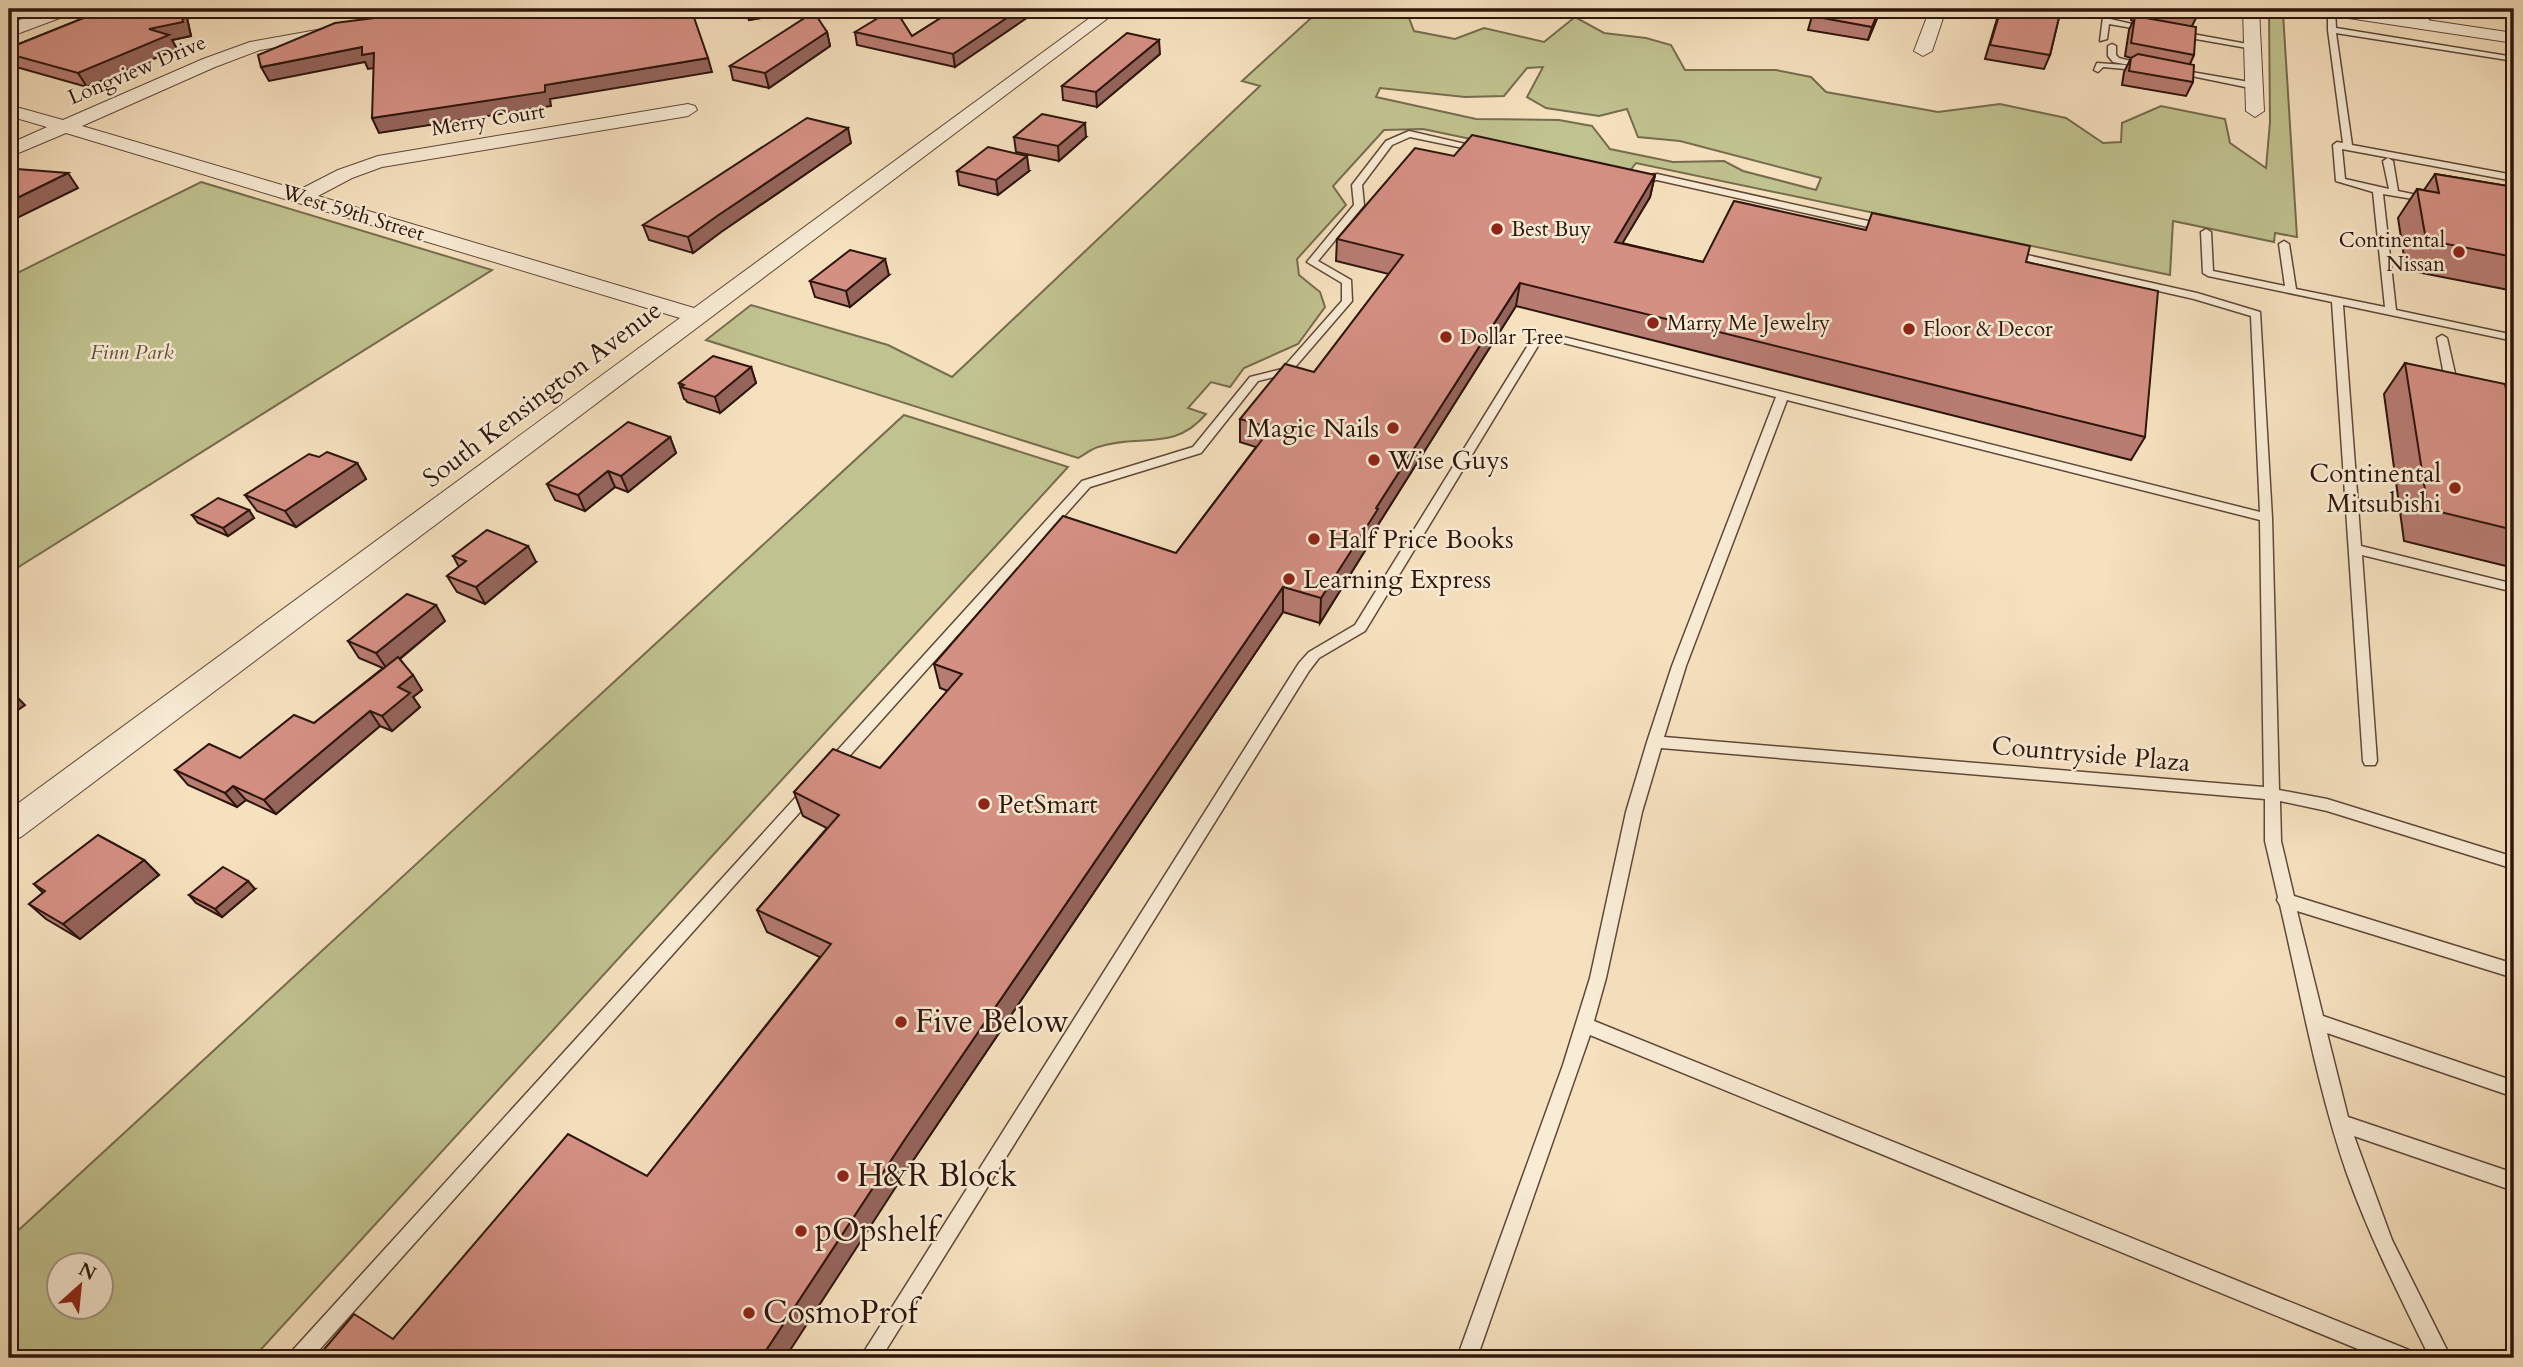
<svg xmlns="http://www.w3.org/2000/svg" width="2523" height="1367" font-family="Cardo,serif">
	<rect width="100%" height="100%" fill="#f6e1bf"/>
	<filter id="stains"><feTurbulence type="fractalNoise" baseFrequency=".00286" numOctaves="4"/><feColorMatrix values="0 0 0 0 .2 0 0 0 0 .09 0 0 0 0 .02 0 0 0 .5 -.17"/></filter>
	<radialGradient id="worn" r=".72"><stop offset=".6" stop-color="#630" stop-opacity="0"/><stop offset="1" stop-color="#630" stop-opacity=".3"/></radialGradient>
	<g fill="#c0c28f" stroke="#766c4e" stroke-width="2" fill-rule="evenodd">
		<path d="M1321 9H1426L1409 18 1414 31 1455 39 1484 28 1544 42 1575 17 1604 33 1646 38 1671 45 1685 70H1776L1811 77 1826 92 1938 112 2000 104 2066 118 2103 143 2121 142 2122 123 2161 106 2225 119 2230 143 2266 168 2270 122 2269 12 2283 13 2297 237 2275 233 2274 242 2173 221 2170 275 1636 163 1629 172 1423 129 1384 130 1333 186 1346 205 1297 259 1299 275 1320 292 1325 307 1298 344 1244 368 1230 387 1211 382 1188 408 1206 414C1173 453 1139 433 1098 447 1091 449 1084 455 1078 458L706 340 751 305 888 345 952 377 1260 86 1242 81ZM1543 67 1527 97 1546 108 1599 116 1627 109 1638 137 1680 141 1821 178 1816 190 1743 171 1724 161 1673 162 1610 149 1592 126 1559 120 1476 119 1376 97 1380 88 1465 97 1504 96 1527 68Z"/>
		<polygon points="201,182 492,270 9,573 9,277"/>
		<path d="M904 415 1068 467 253 1358H9V1239ZM60 1266H102V1308H60Z"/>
	</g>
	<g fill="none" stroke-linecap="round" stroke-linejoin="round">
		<g stroke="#5f4839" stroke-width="3">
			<g id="service">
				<polygon points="2104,9 2112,9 2110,19 2154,29 2150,31 2109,24 2107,39 2100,41"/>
				<polygon points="2328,9 2335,10 2336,28 2514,57 2514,61 2336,33 2352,145 2514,175 2514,181 2342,149 2345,179 2389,189 2383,161 2388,158 2393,161 2398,191 2436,199 2431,202 2383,194 2396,310 2514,335 2514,341 2343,305 2361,546 2514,584 2514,592 2362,555 2377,761 2375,765 2365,765 2363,761 2332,302 2208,276 2203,273 2201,232 2206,229 2211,232 2213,271 2285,286 2279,244 2284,241 2289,244 2296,289 2385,307 2373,192 2336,181 2333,145 2337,142 2343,143 2328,30"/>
				<polygon points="2419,9 2427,9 2430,27 2423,25"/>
				<polygon points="2457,9 2475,9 2514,15 2514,19"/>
				<polygon points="2176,31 2253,45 2257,47 2253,49 2173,35 2172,33"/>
				<polygon points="2112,44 2116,46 2116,55 2119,58 2151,66 2147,68 2113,62 2108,56 2108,46"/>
				<polygon points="2097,63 2125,65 2129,67 2125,69 2103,67 2098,72 2094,70"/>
				<polygon points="2174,69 2255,83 2259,86 2255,89 2177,73 2174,73"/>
				<polygon points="1409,131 1487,149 1482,152 1410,137 1392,145 1362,185 1364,205 1318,261 1351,280 1352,301 1290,373 1258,381 1201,453 1090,487 836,771 826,771 824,767 826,763 1082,481 1193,447 1250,377 1282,369 1342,301 1342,283 1307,262 1354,205 1352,185 1386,141"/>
				<polygon points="1657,174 1886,225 1891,228 1886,231 1657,180 1636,182 1631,179 1636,176"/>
				<path d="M2009 251 2197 293 2260 312 2272 518 2279 790 2327 799 2514 857V869L2327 811 2280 801 2281 841 2294 896 2514 964V978L2297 911 2323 1016 2514 1081V1097L2327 1033 2348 1117 2514 1173V1191L2354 1136 2392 1240 2451 1358H2430C2400 1297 2370 1238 2347 1174 2317 1087 2301 995 2280 905L2277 900 2278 897 2265 841V799L1661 748 1642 812 1606 978 1594 1021 2404 1348 2411 1351 2414 1358H2380L1590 1035 1477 1358H1457L1563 1065 1590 978 1626 812 1647 742 1672 666 1776 397 1560 342 1549 341 1538 346 1365 631 1319 658 1309 671 881 1358H860L1299 663 1309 652 1355 625 1530 342 1547 335 1560 336 2260 512 2251 316 2194 299 2005 256 2004 254ZM1787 400 2260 520 2264 787 1664 737 1686 666Z"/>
				<polygon points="2442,335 2447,338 2459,391 2453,394 2447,391 2437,338"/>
				<polygon points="811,784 816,786 818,790 816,794 312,1358 289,1358 292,1351 806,786"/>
			</g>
		</g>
		<g stroke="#5f4839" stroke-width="2">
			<g id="minor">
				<polygon points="1102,9 1120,9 21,837 9,841 9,810 680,318 66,133 9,157 9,144 47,127 9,116 9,105 63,120 203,59 250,42 345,25 351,26 353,30 351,34 260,50 215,67 82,126 299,190 338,170 378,156 688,104 695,106 697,110 688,116 382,167 352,178 318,196 694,308"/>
				<polygon points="1930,9 1946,9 1932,51 1923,56 1914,51"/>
				<polygon points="2243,9 2259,9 2264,111 2255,117 2246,111"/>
				<polygon points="2314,9 2353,9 2514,33 2514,43 2322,14"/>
			</g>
		</g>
		<g stroke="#5f4839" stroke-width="2">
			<polygon id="tertiary" points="48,9 76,9 73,13 9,37 9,24"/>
		</g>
		<use href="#service" fill="#f9ecd5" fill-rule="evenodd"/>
		<use href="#minor" fill="#f9ecd5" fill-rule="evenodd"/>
		<use href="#tertiary" fill="#f9ecd5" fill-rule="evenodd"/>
	</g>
	<g fill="#b77c72" stroke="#2d150c" stroke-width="2">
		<polygon points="106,9 185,9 191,36 172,40 177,49 87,87 9,65 9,48"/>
		<polygon points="744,9 812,9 749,20"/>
		<polygon points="955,9 955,67 857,45 855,32 912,36"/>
		<polygon points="1701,9 1752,9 1748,17"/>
		<polygon points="1881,9 1868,40 1808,30 1812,16"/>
		<polygon points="2000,9 2061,9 2050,55 2044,69 1985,59"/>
		<polygon points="2132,9 2197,9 2196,18 2192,26 2194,55 2190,64 2193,82 2186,96 2122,85 2124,72 2131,58 2125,56 2129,30 2133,21 2131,20"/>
		<polygon points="827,32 830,46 769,88 733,80 730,66"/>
		<polygon points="1160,54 1097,107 1063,100 1062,86"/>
		<polygon points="1014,137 1086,137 1059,161 1016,152"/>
		<polygon points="851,143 721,232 693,253 649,240 643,225"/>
		<polygon points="1454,156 1655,175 1650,197 1622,243 1703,262 1866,230 2026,262 2145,437 2131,460 1516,306 1376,528 1376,533 1320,623 1283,612 914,1159 393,1339 647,1176 820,957 767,932 757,910 827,828 803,816 794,792 880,768 948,691 940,688 934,664 1176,553 1256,447 1240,442 1240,419 1314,372 1389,274 1336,261 1337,239"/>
		<polygon points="957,171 1029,171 998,195 959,185"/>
		<polygon points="2435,174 2514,187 2514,291 2406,270 2398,218 2417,189 2424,190"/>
		<polygon points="889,275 850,307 815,297 810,281"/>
		<polygon points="2405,363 2514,400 2514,568 2404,541 2384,394"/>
		<polygon points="751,367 756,383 720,413 687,402 686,400 684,399 679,383"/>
		<polygon points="670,437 676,453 628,492 615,487 585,511 555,500 547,484"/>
		<polygon points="319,457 357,463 366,479 296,527 257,511 245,495"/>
		<polygon points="249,510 254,518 228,536 198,523 192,515"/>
		<polygon points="453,556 536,562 485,604 457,592 447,576 459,567"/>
		<polygon points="445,621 400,659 422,690 413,697 420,707 392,731 380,726 276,814 246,800 237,807 188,785 175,770 240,758 314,723 383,668 359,658 348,641"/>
		<polygon points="144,860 159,875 80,939 46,919 29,904 43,893 34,884"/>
		<polygon points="255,889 222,917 196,903 189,895"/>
	</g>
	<g fill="#95655c" stroke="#2d150c" stroke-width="2">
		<polygon points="181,9 185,9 191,36 172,40 177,49 87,87 78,73"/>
		<polygon points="387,9 443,9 390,16"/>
		<polygon points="746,9 812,9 749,20"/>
		<polygon points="1020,9 1040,9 955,67 953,54"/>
		<polygon points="1879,9 1881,9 1868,40 1872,27"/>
		<polygon points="827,32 830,46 769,88 765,73"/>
		<polygon points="1159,40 1160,54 1097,107 1096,92"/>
		<polygon points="362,47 374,53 381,67 368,69 365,62 269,81 261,67"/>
		<polygon points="708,58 712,72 550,99 551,106 379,133 372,118 545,85"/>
		<polygon points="1085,123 1086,137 1059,161 1058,146"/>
		<polygon points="848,128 851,143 721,232 693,253 688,237 717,216"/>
		<polygon points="1027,156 1029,171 998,195 996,180"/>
		<polygon points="68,173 78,188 9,222 9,202"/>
		<polygon points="1655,175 1650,197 1610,264 1615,242"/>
		<polygon points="885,259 889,275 850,307 846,291"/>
		<polygon points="1520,283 1516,306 1376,528 1376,533 1320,623 1321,598 1376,508"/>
		<polygon points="751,367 756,383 720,413 715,397"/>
		<polygon points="670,437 676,453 628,492 621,476"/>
		<polygon points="357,463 366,479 296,527 285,511"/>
		<polygon points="608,471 615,487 585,511 578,495"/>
		<polygon points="249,510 254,518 228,536 223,528"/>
		<polygon points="528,546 536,562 485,604 476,587"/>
		<polygon points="1283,587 1283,612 914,1159 785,1358 761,1358 905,1139"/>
		<polygon points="436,605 445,621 387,669 376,653"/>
		<polygon points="413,675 422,690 413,697 420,707 392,731 382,716 398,687"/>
		<polygon points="9,689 25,705 11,715 17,722 9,728"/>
		<polygon points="370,711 380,726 276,814 264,800"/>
		<polygon points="233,786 246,800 237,807 225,793"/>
		<polygon points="144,860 159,875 80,939 63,924"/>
		<polygon points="248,881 255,889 222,917 215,909"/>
	</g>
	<g fill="#d59084" stroke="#2d150c" stroke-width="2">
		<polygon points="106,9 181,9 183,22 149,29 169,35 78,73 9,54 9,48"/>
		<polygon points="445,9 691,9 708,58 545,85 545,92 372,118 374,53 362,55 362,47 261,67 258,55 335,23"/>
		<polygon points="893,9 895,9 912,36 955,9 1020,9 953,54 855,32"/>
		<polygon points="1816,9 1879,9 1872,27 1812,16"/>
		<polygon points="2001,9 2061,9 2050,55 1990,45"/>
		<polygon points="2148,9 2197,9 2196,18"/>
		<polygon points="814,12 827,32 765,73 730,66"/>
		<polygon points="2135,16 2196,27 2194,55 2131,43"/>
		<polygon points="1127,33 1159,40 1096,92 1062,86"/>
		<polygon points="2138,54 2194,65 2193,82 2129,71 2131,58"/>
		<polygon points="1042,114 1085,123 1058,146 1014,137"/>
		<polygon points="807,118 848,128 717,216 688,237 643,225"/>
		<polygon points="1472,135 1655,175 1615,242 1703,262 1734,201 1866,230 1872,213 2030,246 2026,262 2158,291 2145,437 1520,283 1376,508 1378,509 1321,598 1283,587 905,1139 761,1358 330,1358 321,1353 354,1314 393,1339 568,1134 647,1176 831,944 757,910 839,815 794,792 833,749 880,768 962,674 934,664 1063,516 1176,553 1271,428 1240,419 1285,364 1314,372 1403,255 1337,239 1415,148 1454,156"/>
		<polygon points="988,147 1027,156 996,180 957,171"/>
		<polygon points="17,169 68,173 9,202 9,175"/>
		<polygon points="2435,174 2514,187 2514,257 2426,240 2417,189 2439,193"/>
		<polygon points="850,250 885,259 846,291 810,281"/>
		<polygon points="713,356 751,367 715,397 681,387 684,385 679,383"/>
		<polygon points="2405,363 2505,384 2508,399 2514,400 2514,530 2428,509"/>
		<polygon points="628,422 670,437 621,476 608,471 578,495 547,484"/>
		<polygon points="327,452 357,463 285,511 245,495 309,454 319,457"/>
		<polygon points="218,498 249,510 223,528 192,515"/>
		<polygon points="487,530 528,546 476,587 447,576 466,561 453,556"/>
		<polygon points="407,594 436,605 376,653 348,641"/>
		<polygon points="398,657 413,675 398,687 410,693 382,716 370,711 264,800 233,786 225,793 175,770 209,744 240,758 294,715 314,723"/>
		<polygon points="98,835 144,860 63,924 29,904 45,891 34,884"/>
		<polygon points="223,867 248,881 215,909 189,895"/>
	</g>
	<g fill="#8f2418" stroke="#f9ecd5" stroke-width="2.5">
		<circle cx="1497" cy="229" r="7"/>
		<circle cx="2459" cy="252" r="7"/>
		<circle cx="1653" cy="323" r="7"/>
		<circle cx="1909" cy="329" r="7"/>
		<circle cx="1446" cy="337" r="7"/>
		<circle cx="1393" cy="428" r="7"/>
		<circle cx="1374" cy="460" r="7"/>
		<circle cx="2455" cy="488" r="7"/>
		<circle cx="1314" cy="539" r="7"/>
		<circle cx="1289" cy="579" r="7"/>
		<circle cx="984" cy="804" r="7"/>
		<circle cx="901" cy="1022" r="7"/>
		<circle cx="843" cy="1176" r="7"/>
		<circle cx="801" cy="1231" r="7"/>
		<circle cx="749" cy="1313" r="7"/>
	</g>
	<g text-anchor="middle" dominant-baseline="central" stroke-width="5" stroke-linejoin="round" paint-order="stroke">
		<g font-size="21" fill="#2d150c" stroke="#f9ecd5">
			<text transform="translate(137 70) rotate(-23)">Longview Drive</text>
			<text transform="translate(488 120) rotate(-9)">Merry Court</text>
			<text transform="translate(353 213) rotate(17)">West 59th Street</text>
		</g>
		<g font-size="21" fill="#2d150c" stroke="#f9ecd5" text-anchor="start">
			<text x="1511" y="229">Best Buy</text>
			<text x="2445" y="240" text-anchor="end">Continental<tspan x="2445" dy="24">Nissan</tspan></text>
			<text x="1667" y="323">Marry Me Jewelry</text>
			<text x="1923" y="329">Floor &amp; Decor</text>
			<text x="1460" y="337">Dollar Tree</text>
		</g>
		<g font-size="21" font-style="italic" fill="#60523a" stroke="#f9ecd5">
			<text x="132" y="352">Finn Park</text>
		</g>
		<g font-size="26" fill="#2d150c" stroke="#f9ecd5">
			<text transform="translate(542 394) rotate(-37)">South Kensington Avenue</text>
			<text transform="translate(2091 754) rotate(5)">Countryside Plaza</text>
		</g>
		<g font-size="26" fill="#2d150c" stroke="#f9ecd5" text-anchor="start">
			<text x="1379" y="428" text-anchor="end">Magic Nails</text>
			<text x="1388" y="460">Wise Guys</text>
			<text x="2441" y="473" text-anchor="end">Continental<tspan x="2441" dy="30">Mitsubishi</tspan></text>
			<text x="1328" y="539">Half Price Books</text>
			<text x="1303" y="579">Learning Express</text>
			<text x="998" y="804">PetSmart</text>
		</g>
		<g font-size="32" fill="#2d150c" stroke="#f9ecd5" text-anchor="start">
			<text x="915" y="1022">Five Below</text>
			<text x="857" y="1176">H&amp;R Block</text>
			<text x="815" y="1231">pOpshelf</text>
			<text x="763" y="1313">CosmoProf</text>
		</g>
	</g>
	<rect width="2523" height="1367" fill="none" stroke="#f6e1bf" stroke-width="35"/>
	<rect x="10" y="10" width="2502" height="1346" fill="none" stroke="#2d150c" stroke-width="3.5"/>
	<rect x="18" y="18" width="2488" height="1332" fill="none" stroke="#2d150c" stroke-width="2"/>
	<g transform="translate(80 1286) rotate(27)"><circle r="33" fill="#f9ecd5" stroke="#a79685" stroke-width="2"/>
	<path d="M0-5L12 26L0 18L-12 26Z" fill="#8f2418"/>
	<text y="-10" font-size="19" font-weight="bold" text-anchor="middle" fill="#2d150c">N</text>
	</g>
	<rect width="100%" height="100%" filter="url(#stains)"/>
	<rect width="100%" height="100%" fill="url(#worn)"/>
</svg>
